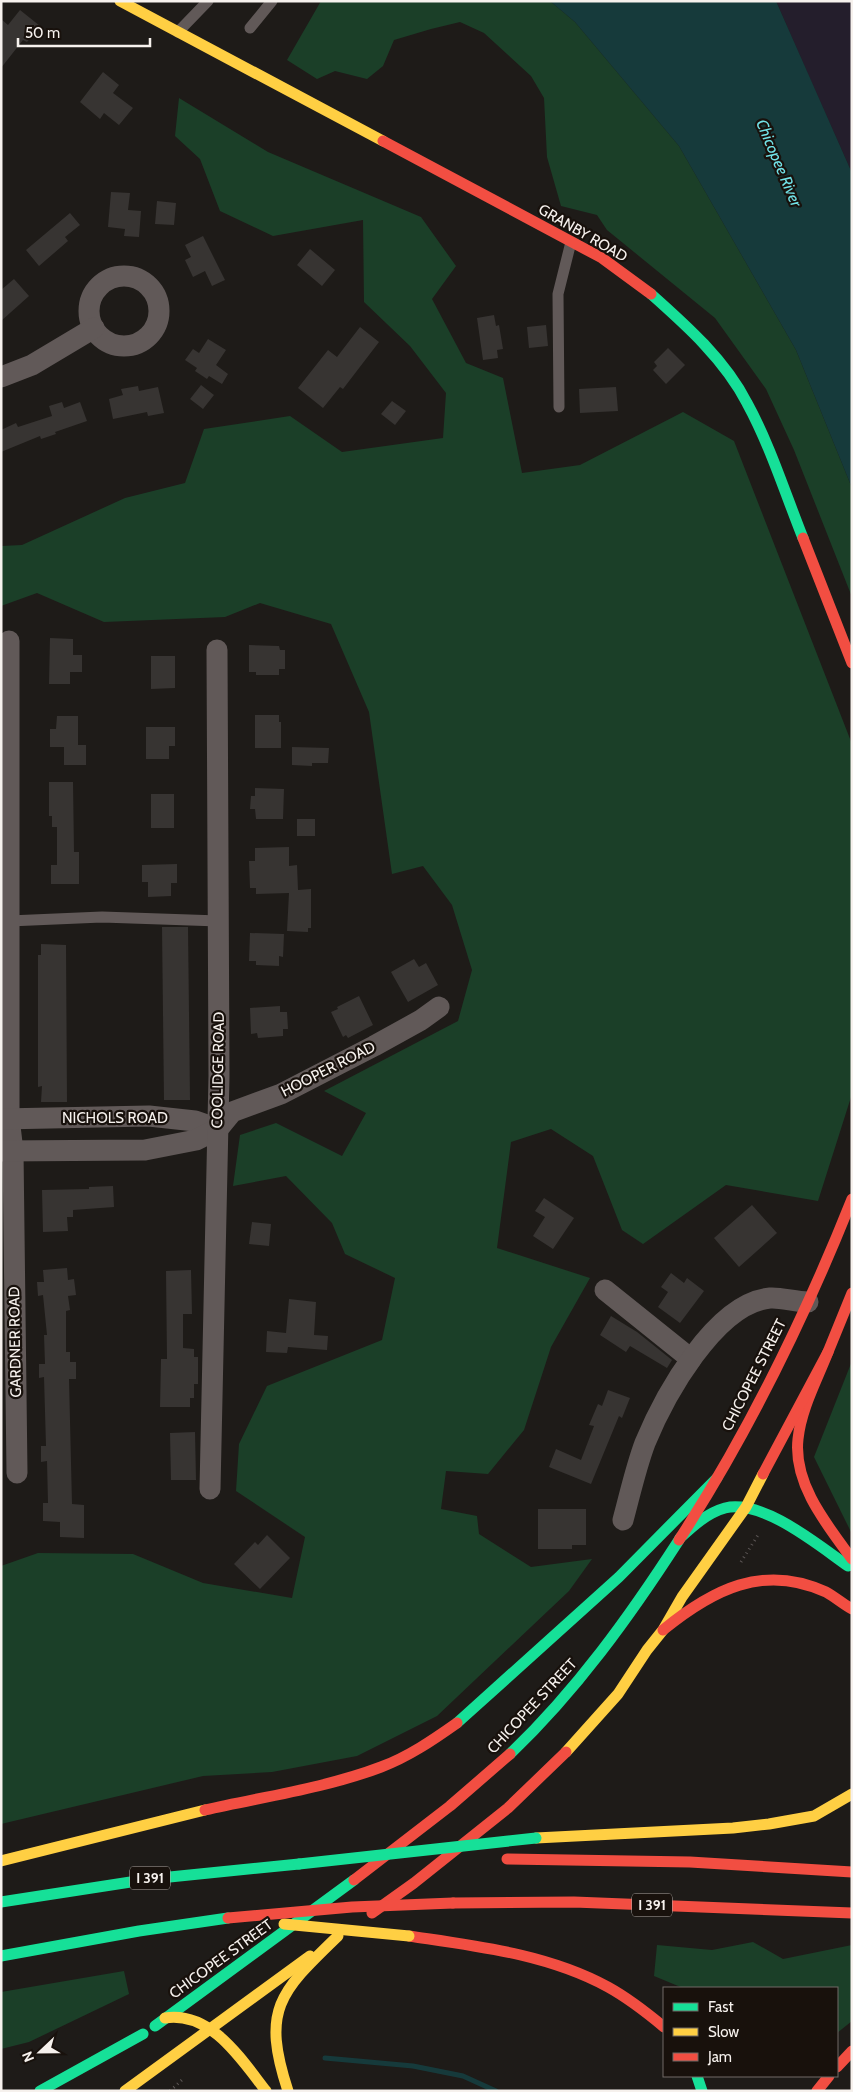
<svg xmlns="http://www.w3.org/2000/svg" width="853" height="2092" font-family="Cabin,sans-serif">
	<rect width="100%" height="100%" fill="#1e1b18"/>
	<polygon fill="#241e2c" points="776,1 852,1 852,173 811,81"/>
	<g fill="#1b3f28">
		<polygon points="321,1 550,1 575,22 679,146 796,350 852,488 852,597 794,450 766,389 715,318 607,230 597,215 561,206 547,157 544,98 531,76 484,33 460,22 431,29 394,40 383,66 367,79 335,71 317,79 287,60"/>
		<polygon points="179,98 268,152 421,217 456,266 432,299 466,363 503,378 522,473 580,465 683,412 734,441 852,744 852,1094 818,1201 726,1185 643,1244 622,1230 593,1156 551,1129 511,1142 497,1248 590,1278 551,1347 524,1430 488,1474 446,1471 441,1509 477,1516 479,1534 531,1567 592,1559 569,1591 437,1716 357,1756 272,1772 203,1776 1,1824 1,1566 38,1553 133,1554 203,1583 292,1598 305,1537 236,1491 239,1444 267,1386 382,1340 395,1278 345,1254 332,1223 286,1176 233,1186 240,1135 276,1123 342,1156 366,1113 324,1091 458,1021 472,970 452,905 423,866 392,874 369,712 331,624 260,603 225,617 104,622 37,593 1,606 1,546 22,545 125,498 185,483 204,429 290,416 342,452 443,438 446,393 410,346 364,302 363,220 273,236 220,211 200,159 175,136"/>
		<polygon points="852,1361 852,1534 814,1457"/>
		<polygon points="753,1942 783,1959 852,1945 852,2021 837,2033 837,1988 683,1988 654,1976 657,1945 712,1950"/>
		<polygon points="124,1971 129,1994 29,2042 1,2049 1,1992"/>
	</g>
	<polygon fill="#163a3b" points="550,1 776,1 852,173 852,488 796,350 679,146 575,22"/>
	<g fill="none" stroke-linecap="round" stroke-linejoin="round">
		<polyline stroke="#163a3b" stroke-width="5" points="325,2058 413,2066 463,2076 496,2091"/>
	</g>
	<g fill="#373432">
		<polygon points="20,10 40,26 27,42 23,40 1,68 1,19 8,25"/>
		<polygon points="103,72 119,85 113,93 133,108 119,125 104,113 100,119 80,102"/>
		<polygon points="111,192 130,193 128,210 141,211 139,237 124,236 125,229 108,227"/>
		<polygon points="157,201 176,203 174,225 155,224"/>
		<polygon points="70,213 80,225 65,237 68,241 39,266 26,250"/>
		<polygon points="203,236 225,280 212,286 205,271 193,277 185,260 191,257 185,245"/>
		<polygon points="310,249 335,270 322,286 297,265"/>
		<polygon points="14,279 29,296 1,321 1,290"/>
		<polygon points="494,315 496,326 499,325 503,349 497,350 498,358 483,360 477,318"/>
		<polygon points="546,325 548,346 529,348 527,327"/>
		<polygon points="360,327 379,342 343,389 340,387 323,408 298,388 328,350 337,357"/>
		<polygon points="208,339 226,350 216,365 228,374 222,384 209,376 207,379 195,371 197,368 185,360 193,349 199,353"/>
		<polygon points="668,348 685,365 666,384 653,370 657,366 654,362"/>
		<polygon points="201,385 214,395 203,409 190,399"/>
		<polygon points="138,386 139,391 158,387 164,413 148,416 147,412 113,419 109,399 123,395 121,389"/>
		<polygon points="616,387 618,411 580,413 579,389"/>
		<polygon points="392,401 406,411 395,425 381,414"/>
		<polygon points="62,402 64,408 80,402 87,421 55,432 56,434 41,439 40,436 1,452 1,430 16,423 18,427 52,416 49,406"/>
		<polygon points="50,638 73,639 73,655 82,655 82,672 70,672 70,684 49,684"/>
		<polygon points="249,645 279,646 280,650 285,650 285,669 279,669 279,675 256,675 256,672 249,672"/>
		<polygon points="151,656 175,656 175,688 151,689"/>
		<polygon points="255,715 279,715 279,722 281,722 281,748 255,748"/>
		<polygon points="57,716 78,716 78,745 86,745 86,765 64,765 64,747 50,747 50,729 56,729"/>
		<polygon points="146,727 175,727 175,746 169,746 169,759 146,759"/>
		<polygon points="292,747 329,748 328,763 312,763 312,766 292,765"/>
		<polygon points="49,782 73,782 74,852 79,852 79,884 51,884 51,865 57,865 57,827 52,827 52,816 49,816"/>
		<polygon points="255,788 284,789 283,819 256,819 255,809 250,809 251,796 255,796"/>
		<rect x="151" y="794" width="23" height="34"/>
		<rect x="297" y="819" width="18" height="17"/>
		<polygon points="289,847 289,866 297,865 298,890 311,889 311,928 308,928 308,932 287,931 289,893 256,894 256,888 250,888 249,861 255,861 255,848"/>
		<polygon points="177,864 177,883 171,883 171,896 148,897 148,882 142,882 142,865"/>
		<polygon points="162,927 188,927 190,1100 164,1100"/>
		<polygon points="250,933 284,934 283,957 279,956 279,966 256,965 256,961 249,961"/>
		<polygon points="41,944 66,945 67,1102 41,1102 42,1086 38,1087 38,955 41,955"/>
		<polygon points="414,959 419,967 426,963 438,985 408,1002 391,972"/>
		<polygon points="359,996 373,1025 348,1038 346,1035 343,1037 331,1012 338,1009 337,1007"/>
		<polygon points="280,1006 280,1012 287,1012 288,1029 283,1029 283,1036 258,1038 257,1033 251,1034 250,1008"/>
		<polygon points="113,1186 114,1207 73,1210 73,1217 67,1217 68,1231 43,1232 42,1190 89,1189 89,1187"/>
		<polygon points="544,1198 574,1218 553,1249 533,1236 545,1217 535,1211"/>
		<polygon points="752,1205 777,1233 739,1267 714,1238"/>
		<polygon points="252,1222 271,1224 269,1246 249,1244"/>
		<polygon points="67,1268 68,1280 74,1279 76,1295 68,1296 70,1310 66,1311 66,1352 70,1352 70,1362 76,1362 76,1379 69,1379 72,1504 84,1505 84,1538 60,1537 60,1522 43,1521 43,1503 48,1503 47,1461 41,1462 41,1446 46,1446 44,1377 39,1378 39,1364 45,1364 44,1335 47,1335 43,1295 38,1296 37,1282 44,1282 43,1270"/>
		<polygon points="191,1270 192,1314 183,1314 183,1348 194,1349 194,1357 198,1357 198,1384 194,1384 194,1398 190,1398 190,1407 160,1407 161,1359 167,1359 166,1271"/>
		<polygon points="671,1273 684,1283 687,1278 704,1291 680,1323 658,1307 668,1292 661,1287"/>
		<polygon points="289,1299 316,1302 314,1335 328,1336 327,1350 288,1347 287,1353 266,1352 267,1331 286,1333"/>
		<polygon points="611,1316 637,1332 672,1360 667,1368 630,1346 626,1352 600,1335"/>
		<polygon points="608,1390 630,1398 622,1418 619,1416 591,1484 549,1467 556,1449 581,1460 594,1426 589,1425 598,1404 602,1406"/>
		<polygon points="195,1432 196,1480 171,1480 170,1433"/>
		<polygon points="538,1509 586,1509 586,1545 572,1545 572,1549 538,1549"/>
		<polygon points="267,1535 290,1558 260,1589 234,1564 255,1542 258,1545"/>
	</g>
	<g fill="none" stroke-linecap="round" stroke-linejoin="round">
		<g stroke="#5d5756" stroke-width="3" stroke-dasharray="1 4" stroke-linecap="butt">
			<polyline points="741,1562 758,1535"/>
			<polyline points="170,2091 184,2078"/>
		</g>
		<g stroke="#615958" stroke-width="11">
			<polyline points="250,28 272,1"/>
			<polyline points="178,32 208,1"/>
			<polyline points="559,407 558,294 571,242"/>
			<polyline points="9,921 102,917 219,921"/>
		</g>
		<g stroke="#615958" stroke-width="21">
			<circle cx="124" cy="311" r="35"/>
			<polyline points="1,377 32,365 94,328"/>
			<polyline points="9,641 9,1118 13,1151 17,1473"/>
			<polyline points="1,1119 149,1116 195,1121 218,1129"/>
			<polyline points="1,1151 145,1150 196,1140 218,1129 232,1112 281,1094 374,1046 421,1020 439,1007"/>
			<polyline points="605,1290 691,1359"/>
			<polyline points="210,1489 219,1076 217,650"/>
			<path d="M623 1520C630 1494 636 1467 645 1443 664 1397 715 1303 770 1298 780 1297 796 1302 808 1302"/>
		</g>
		<g stroke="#16e098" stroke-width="11">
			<path d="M651 294C687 326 725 360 747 403 770 445 785 493 803 538"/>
			<path d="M680 1538C693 1526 707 1513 725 1508 763 1499 818 1545 848 1566"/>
			<polyline points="457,1723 619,1577 717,1478"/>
			<path d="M510 1754C576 1691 630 1616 679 1540"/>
			<polyline points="1,1902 150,1879 299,1864"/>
			<polyline points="1,1956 139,1931 228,1918"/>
			<polyline points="155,2026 354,1880"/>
			<polyline points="697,2076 702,2091"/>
			<polyline points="40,2091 143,2034"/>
		</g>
		<g stroke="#ffcf43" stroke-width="11">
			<polyline points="120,1 383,141"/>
			<polyline points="566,1752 618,1694 647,1650 663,1630 682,1597 746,1507 763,1474"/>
			<polyline points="536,1838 733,1828 769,1824 814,1816 852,1794"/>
			<polyline points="1,1861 205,1810"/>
			<path d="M165 2018C211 2011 241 2059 266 2091"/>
			<polyline points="125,2091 310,1956"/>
			<path d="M288 2091C261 2009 280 1992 338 1936"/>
		</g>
		<g stroke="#f24e42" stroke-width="11">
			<polyline points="383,141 602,258 651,294"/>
			<polyline points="803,538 852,663"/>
			<path d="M828 1352C817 1380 801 1409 798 1439 793 1484 827 1525 852 1559"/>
			<polyline points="763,1474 828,1352 852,1293"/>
			<path d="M679 1540C748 1433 805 1317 852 1199"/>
			<path d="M663 1630C712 1590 763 1563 826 1592 835 1597 843 1604 852 1609"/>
			<path d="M205 1810C262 1797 326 1788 381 1767 408 1757 433 1740 457 1723"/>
			<polyline points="507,1859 690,1862 852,1872"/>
			<polyline points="354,1880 450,1806 510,1754"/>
			<polyline points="453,1903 574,1902 852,1913"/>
			<polyline points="372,1913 414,1883 508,1808 566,1752"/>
			<path d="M409 1936C476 1946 548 1954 608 1987 628 1998 646 2012 664 2027"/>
			<polyline points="837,2067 852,2051"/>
			<polyline points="817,2091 829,2076"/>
		</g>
		<polyline stroke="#16e098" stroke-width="11" points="299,1864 536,1838"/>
		<polyline stroke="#ffcf43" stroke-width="11" points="284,1924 409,1936"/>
		<polyline stroke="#f24e42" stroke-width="11" points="228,1918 352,1907 453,1903"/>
	</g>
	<g text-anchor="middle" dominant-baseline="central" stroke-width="4.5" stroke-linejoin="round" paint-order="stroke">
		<g fill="#18110c" stroke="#b3aeaa" stroke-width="1">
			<rect x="130" y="1866.5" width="40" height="23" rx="4"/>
			<rect x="632" y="1893.5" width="40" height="23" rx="4"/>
		</g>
		<g font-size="14" font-weight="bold" fill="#f6f1ed">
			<text x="150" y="1878">I 391</text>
			<text x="652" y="1905">I 391</text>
		</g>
		<g font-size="15" fill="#f6f1ed" stroke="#18110c">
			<text transform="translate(583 233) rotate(30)">GRANBY ROAD</text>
			<text transform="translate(328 1069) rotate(-27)">HOOPER ROAD</text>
			<text transform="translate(218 1070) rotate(-89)">COOLIDGE ROAD</text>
			<text x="115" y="1118">NICHOLS ROAD</text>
			<text transform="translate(15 1342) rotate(-91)">GARDNER ROAD</text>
			<text transform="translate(754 1375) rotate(-63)">CHICOPEE STREET</text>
			<text transform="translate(532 1706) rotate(-47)">CHICOPEE STREET</text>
			<text transform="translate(221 1959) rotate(-36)">CHICOPEE STREET</text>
		</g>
		<g font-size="16" font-style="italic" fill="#71e2e7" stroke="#18110c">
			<text transform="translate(779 163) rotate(67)">Chicopee River</text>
		</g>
	</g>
	<rect width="853" height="2092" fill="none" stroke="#f6f1ed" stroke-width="5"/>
	<rect x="663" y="1987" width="175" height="90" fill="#18110c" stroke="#716b66"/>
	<rect x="673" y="2003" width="25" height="8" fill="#16e098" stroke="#716b66"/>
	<text x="708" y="2012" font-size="15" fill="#f6f1ed">Fast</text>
	<rect x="673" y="2028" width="25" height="8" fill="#ffcf43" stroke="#716b66"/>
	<text x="708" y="2037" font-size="15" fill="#f6f1ed">Slow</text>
	<rect x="673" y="2053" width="25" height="8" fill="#f24e42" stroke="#716b66"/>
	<text x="708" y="2062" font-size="15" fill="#f6f1ed">Jam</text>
	<g transform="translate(40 2052) rotate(248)" stroke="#18110c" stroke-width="4" paint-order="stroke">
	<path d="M0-4L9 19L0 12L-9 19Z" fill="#f6f1ed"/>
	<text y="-8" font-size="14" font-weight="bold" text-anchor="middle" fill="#f6f1ed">N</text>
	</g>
	<path d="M18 38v8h132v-8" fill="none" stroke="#f6f1ed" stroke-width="2.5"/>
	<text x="25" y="38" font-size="15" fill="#f6f1ed" stroke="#18110c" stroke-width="4" paint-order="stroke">50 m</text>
</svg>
